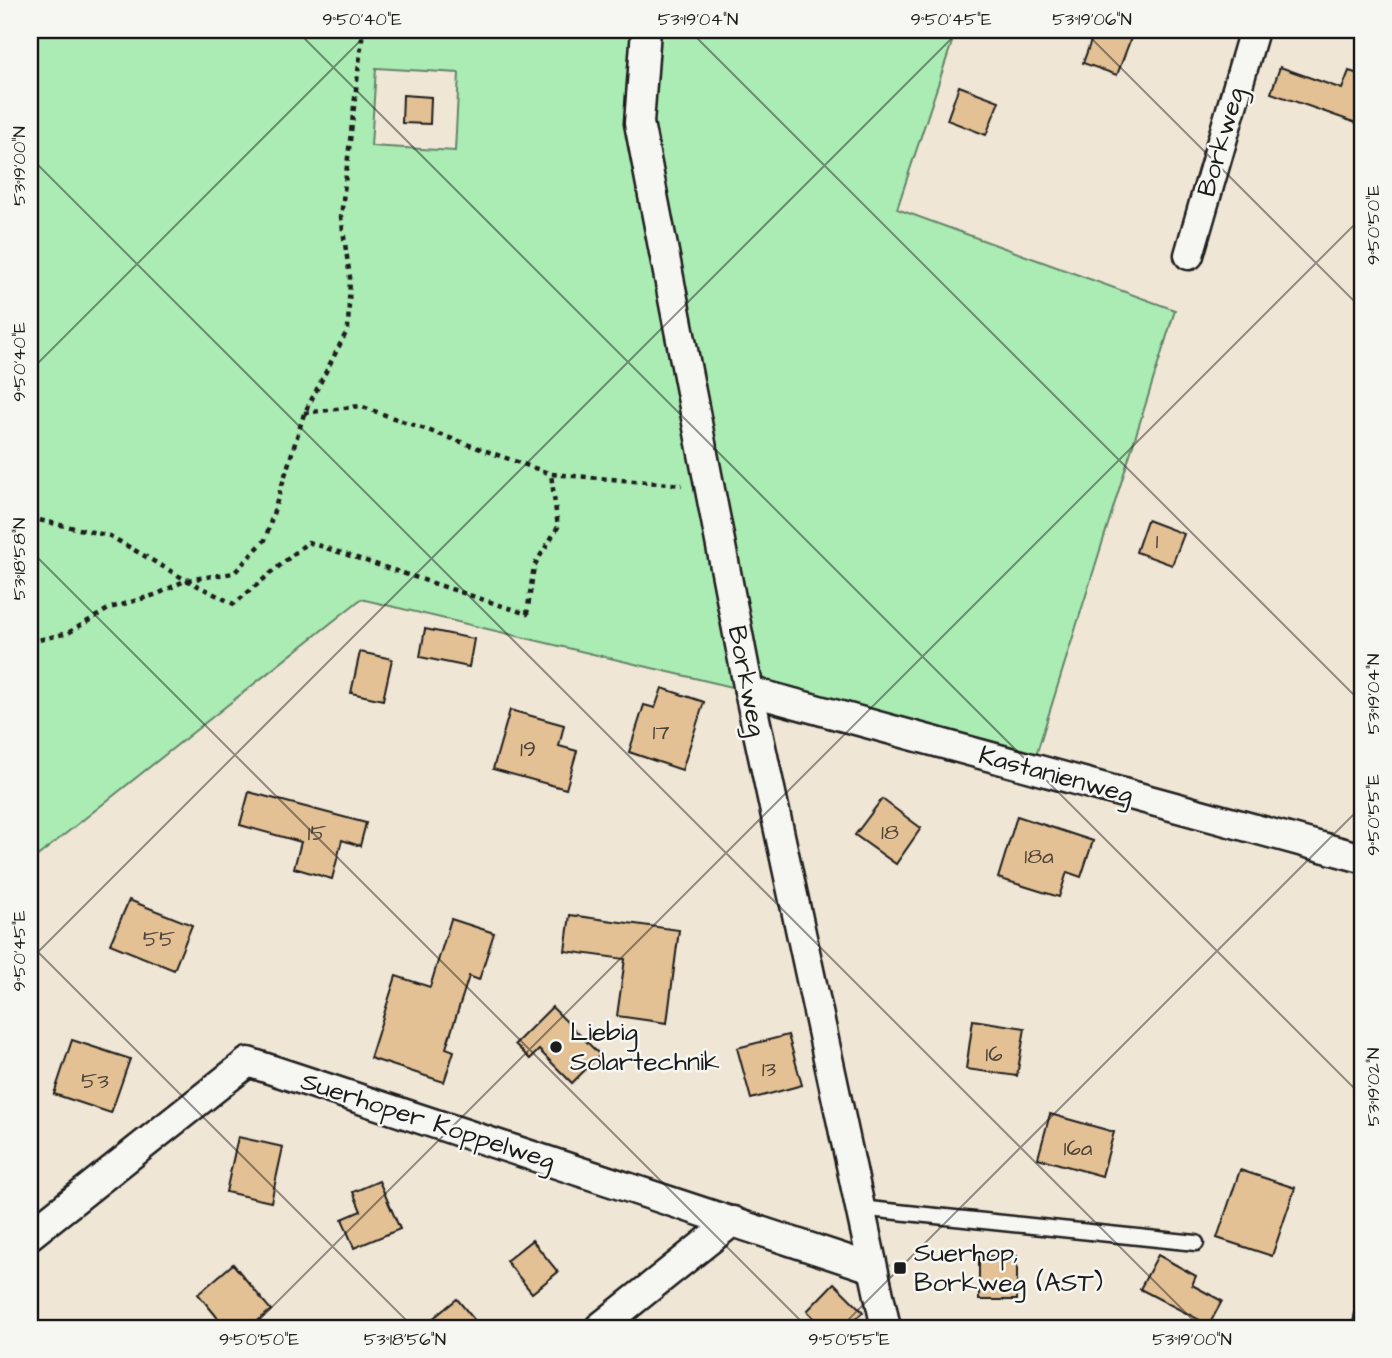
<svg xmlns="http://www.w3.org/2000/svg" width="1392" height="1358" font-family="'Architects Daughter',sans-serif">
	<rect width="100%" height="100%" fill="#f0e6d6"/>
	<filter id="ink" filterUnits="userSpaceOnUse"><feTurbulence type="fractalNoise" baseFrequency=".0143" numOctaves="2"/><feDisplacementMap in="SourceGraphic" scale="14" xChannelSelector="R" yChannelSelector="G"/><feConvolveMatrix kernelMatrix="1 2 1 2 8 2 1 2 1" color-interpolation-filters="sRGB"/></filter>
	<g filter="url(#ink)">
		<path fill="#abebb4" stroke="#648468" stroke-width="2" fill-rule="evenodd" d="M30 30H956L897 209 1175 310 1032 768 749 691 361 599 30 862ZM376 68 459 73 455 151 371 146Z"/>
		<g fill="#e3c195" stroke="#1c1c1c" stroke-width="2">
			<polygon points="1095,30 1134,30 1117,75 1083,63"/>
			<polygon points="1280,67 1342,89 1349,71 1362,75 1362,125 1271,93"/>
			<polygon points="959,86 999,101 986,135 947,120"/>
			<polygon points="403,95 431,97 430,124 402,123"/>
			<polygon points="1147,520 1184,534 1172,565 1136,552"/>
			<polygon points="425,629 474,639 469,667 420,657"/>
			<polygon points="360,652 392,659 383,700 351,693"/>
			<polygon points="662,688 704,702 682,770 629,752 644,705 655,708"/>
			<polygon points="510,710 564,725 559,746 577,751 566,789 493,769"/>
			<polygon points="249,792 366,823 360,846 342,840 332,879 294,868 301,842 240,825"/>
			<polygon points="882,799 921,828 896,864 855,835"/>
			<polygon points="1017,816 1093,841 1081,877 1067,872 1059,897 998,878"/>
			<polygon points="129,900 192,925 174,970 110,944"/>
			<polygon points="570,915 679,930 667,1023 617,1016 625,959 565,951"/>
			<polygon points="451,919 494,933 479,980 469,976 446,1048 454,1051 444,1082 370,1058 396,976 430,987"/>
			<polygon points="552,1007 600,1055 572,1083 539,1050 530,1059 515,1044"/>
			<polygon points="973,1020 1025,1028 1017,1076 966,1069"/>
			<polygon points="788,1035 802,1085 751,1099 737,1048"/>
			<polygon points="72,1040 130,1059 111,1113 54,1094"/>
			<polygon points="1050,1114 1114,1132 1102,1176 1038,1158"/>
			<polygon points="238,1137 283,1147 271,1202 226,1192"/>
			<polygon points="1240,1170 1295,1188 1272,1256 1217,1238"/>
			<polygon points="379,1181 400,1229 354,1248 342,1219 361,1211 353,1192"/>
			<polygon points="532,1240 558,1272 532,1293 506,1261"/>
			<polygon points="1158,1255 1196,1276 1192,1285 1222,1301 1209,1325 1140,1289"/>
			<rect x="979" y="1256" width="38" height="44"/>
			<polygon points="233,1264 271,1310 249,1328 226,1328 198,1294"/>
			<polygon points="834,1283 863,1312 846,1328 824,1328 807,1311"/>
			<polygon points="457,1299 481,1328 421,1328"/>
			<polygon points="1357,1302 1362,1303 1362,1328 1352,1328"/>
		</g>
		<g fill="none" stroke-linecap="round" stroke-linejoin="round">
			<g stroke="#1c1c1c" stroke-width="19">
				<polyline id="lane" points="859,1208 1196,1243"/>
			</g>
			<g stroke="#1c1c1c" stroke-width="33">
				<g id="street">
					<polyline points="646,30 639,123 749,691 886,1328"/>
					<polyline points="1189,255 1254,30"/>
					<polyline points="749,691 1362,858"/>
					<polyline points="30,1235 248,1062 872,1268"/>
					<polyline points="599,1328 733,1221"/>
				</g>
			</g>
			<g stroke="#1c1c1c" stroke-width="4.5" stroke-dasharray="5 5" stroke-linecap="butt">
				<polyline points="304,413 360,406 551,474 682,485"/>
				<polyline points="30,518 110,536 186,580 234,604 308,542 527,614 534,566 558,527 551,474"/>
				<polyline points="30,642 68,633 110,608 158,594 186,580 234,573 265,540 304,414 348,329 350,277 341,217 363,30"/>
			</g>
			<use href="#lane" stroke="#f6f6f2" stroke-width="14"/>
			<use href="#street" stroke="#f6f6f2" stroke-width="28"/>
		</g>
	</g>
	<path fill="none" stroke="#1c1c1c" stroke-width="2" stroke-opacity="0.45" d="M296 30 1362 1096M689 30 1362 703M1083 30 1362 309M30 157 1201 1328M30 371 371 30M30 550 808 1328M30 944 414 1328M30 960 960 30M251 1328 1362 217M840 1328 1362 806"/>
	<g fill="#1c1c1c" stroke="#f6f6f2" stroke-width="2.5">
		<circle cx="556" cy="1047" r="7"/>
		<rect x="893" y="1261" width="14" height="14" rx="3.5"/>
	</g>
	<g text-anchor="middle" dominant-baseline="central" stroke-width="5" stroke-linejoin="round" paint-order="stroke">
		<g font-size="23" fill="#4e453a">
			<text x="1157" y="541">1</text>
			<text x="661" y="732">17</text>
			<text x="528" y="749">19</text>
			<text x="890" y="832">18</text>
			<text x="317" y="833">15</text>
			<text x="1039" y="856">18a</text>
			<text x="159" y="939">55</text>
			<text x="994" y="1054">16</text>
			<text x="769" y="1069">13</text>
			<text x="95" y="1081">53</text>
			<text x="1078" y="1148">16a</text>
		</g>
		<g font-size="26" fill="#1c1c1c" stroke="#f6f6f2">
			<text transform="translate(1221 142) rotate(-74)">Borkweg</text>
			<text transform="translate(747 681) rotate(79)">Borkweg</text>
			<text transform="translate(1056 775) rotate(15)">Kastanienweg</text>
			<text transform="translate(428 1121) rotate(18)">Suerhoper Koppelweg</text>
		</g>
		<g font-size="26" fill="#1c1c1c" stroke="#f6f6f2" text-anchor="start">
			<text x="570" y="1032">Liebig<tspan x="570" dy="30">Solartechnik</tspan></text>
			<text x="914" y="1253">Suerhop,<tspan x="914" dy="30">Borkweg (AST)</tspan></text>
		</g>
	</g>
	<rect width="1392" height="1358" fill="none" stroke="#f6f6f2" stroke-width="77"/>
	<rect x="38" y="38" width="1316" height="1282" fill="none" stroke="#1c1c1c" stroke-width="2.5"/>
	<g font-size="18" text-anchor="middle" fill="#1c1c1c">
		<text x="362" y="25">9°50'40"E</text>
		<text x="698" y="25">53°19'04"N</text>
		<text x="951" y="25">9°50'45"E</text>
		<text x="1092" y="25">53°19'06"N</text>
		<text transform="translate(19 166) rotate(-90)" y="6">53°19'00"N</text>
		<text transform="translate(1373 225) rotate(-90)" y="6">9°50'50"E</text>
		<text transform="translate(19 362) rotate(-90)" y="6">9°50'40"E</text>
		<text transform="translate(19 559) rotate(-90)" y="6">53°18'58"N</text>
		<text transform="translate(1373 694) rotate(-90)" y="6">53°19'04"N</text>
		<text transform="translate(1373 815) rotate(-90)" y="6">9°50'55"E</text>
		<text transform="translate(19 951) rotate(-90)" y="6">9°50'45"E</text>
		<text transform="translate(1373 1087) rotate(-90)" y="6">53°19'02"N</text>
		<text x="259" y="1345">9°50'50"E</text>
		<text x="405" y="1345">53°18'56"N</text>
		<text x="849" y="1345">9°50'55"E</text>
		<text x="1192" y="1345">53°19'00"N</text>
	</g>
</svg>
